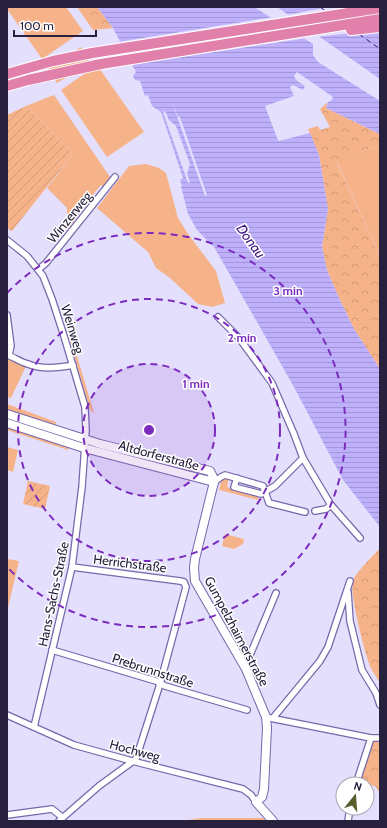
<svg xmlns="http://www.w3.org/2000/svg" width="387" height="828" font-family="Cabin,sans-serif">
	<defs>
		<pattern id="park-crowns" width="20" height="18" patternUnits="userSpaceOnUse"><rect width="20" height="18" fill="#f6b389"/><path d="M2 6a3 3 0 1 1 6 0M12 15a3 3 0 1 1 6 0" fill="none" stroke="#d39a77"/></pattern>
		<pattern id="garden-furrows" width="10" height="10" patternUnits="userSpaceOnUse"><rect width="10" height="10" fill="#f6b389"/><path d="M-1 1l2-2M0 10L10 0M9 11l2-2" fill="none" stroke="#d39a77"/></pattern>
		<pattern id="water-rules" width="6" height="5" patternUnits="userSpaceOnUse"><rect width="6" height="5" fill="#bfb0fc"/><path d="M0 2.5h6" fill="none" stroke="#a497d9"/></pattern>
	</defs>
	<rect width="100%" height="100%" fill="#e4dffd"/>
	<g fill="#f6b389">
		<polygon points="7,7 66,7 83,31 42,59 7,9"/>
		<polygon points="81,47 91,63 57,83 48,67"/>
		<polygon points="97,65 144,132 107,157 61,90"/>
		<polygon points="54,95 110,177 110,179 104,187 101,185 72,220 74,222 69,228 67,223 67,208 47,188 73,154 26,106"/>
		<polygon points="373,147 380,152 380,256 337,162"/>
		<polygon points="146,164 159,168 166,173 178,218 188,234 216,271 225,303 212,307 198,304 170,278 156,268 148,252 97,208 129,166"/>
		<polygon points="71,336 94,413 90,410 69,337"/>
		<polygon points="7,355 27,364 11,398 7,397"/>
		<polygon points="7,404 56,422 55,426 7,409"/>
		<polygon points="7,425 68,448 68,450 7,430"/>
		<polygon points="7,447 18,450 13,472 7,470"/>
		<polygon points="224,477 229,478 227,487 259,496 258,500 219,490 222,478"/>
		<polygon points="225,534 244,539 243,544 234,549 222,546"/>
		<polygon points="7,559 19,561 7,612"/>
	</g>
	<g fill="url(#park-crowns)">
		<polygon points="77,7 97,7 113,28 93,30"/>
		<polygon points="328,102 326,108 380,134 380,152 373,147 337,163 380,256 380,369 354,329 339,298 327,270 322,247 328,209 319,155 308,129 318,126 320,130 330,127 320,109"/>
		<path d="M380 548V683C377 678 373 673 371 668 365 655 349 592 353 581 355 573 374 555 380 548Z"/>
		<polygon points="372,739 380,740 380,793 375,786 367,785 367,784 358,784"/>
		<polygon points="201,818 263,818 266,821 182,821"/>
	</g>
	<g fill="url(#garden-furrows)">
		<polygon points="26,106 73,154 12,231 7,228 7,115"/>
		<polygon points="28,481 50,486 45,509 23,504"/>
	</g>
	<g fill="url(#water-rules)" fill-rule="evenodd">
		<path d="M97 7H254L313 44V55L318 62 380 101V134L326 108 328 102 331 101 333 97 297 72 294 76 296 80 305 86 303 90 293 85 290 87 294 96 265 106 277 138 279 141 310 133 319 155 328 209 322 247 327 270 339 298 354 329 380 369V527L343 480 294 387 237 287 214 247 197 230 188 214 181 186H182L180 180 183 178 161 112 152 106 148 95 145 96 140 81 135 80 133 76 136 72 113 28ZM171 99 178 117H180L207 195 205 196ZM165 111 169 120 176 126 190 164 187 174 190 182 188 183 163 112Z"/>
		<polygon points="277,7 348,7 380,30 380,79"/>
	</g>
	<g fill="#e4dffd">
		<polygon points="330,7 351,7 380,27 380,30 316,37 285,15"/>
		<polygon points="273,17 307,38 129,65 118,42"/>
	</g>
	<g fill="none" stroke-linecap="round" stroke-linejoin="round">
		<g stroke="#3f1582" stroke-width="1" stroke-dasharray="5 4" stroke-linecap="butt">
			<polyline points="320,7 327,12"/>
			<polyline points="359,34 380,49"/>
		</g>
		<g stroke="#7768ab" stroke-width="8">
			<g id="street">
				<polyline points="7,240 27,256 43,276 52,299 64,336 85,407 86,430 82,487 72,567 34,727"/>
				<polyline points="39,269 46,263 115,177"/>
				<polyline points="7,315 11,346 9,355"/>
				<polyline points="218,317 239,338 272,383 294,434 303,458 331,505 360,538"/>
				<path d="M7 355C14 357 20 362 28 364 42 370 58 368 73 365"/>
				<polyline points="237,478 234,487 261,494 275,486 303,458"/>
				<polyline points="214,482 221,477 225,475 263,486 269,503 305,512"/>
				<polyline points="315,511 326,509 331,505"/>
				<polyline points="348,592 350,621 362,670 376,693 380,705"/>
				<polyline points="52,650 156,681 165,686 247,710"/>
				<polyline points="245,667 276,593"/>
				<polyline points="7,715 74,745 132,761 243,789 251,795 256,802"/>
				<polyline points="270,718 371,738 380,738"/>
				<polyline points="273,718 320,661 328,647 350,581"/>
				<polyline points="356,784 371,738"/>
				<polyline points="7,815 52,809 62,817"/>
				<polyline points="59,821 99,786 136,759 160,684 186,587 184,582 180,581 72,567"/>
				<polyline points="348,821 350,808"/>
			</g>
		</g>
		<g stroke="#7768ab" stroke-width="10">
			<g id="secondary">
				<polyline points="7,414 100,444 210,471 214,479 214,482 195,559 194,568 195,581 246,669 266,717 267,728 264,789 262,797 256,802 273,821"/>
				<polyline points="7,423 84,448 214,482"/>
			</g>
		</g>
		<g stroke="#fff" stroke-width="12">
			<g id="highway">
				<polyline points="351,30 380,27"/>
				<polyline points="7,74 53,61 92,53 380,8"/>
				<polyline points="7,86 28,80 101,64 380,19"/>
			</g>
		</g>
		<use href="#street" stroke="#fff" stroke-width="5.5"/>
		<use href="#secondary" stroke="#fff" stroke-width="8"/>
		<use href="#highway" stroke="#e180ab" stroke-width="10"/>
	</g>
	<circle cx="149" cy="430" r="66" fill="#7b2cbf" fill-opacity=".12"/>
	<g fill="none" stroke="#7b2cbf" stroke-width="2" stroke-dasharray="7 5">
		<circle cx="149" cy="430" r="66"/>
		<circle cx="149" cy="430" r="131"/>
		<path d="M7 293A197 197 0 1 1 7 567"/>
	</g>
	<g text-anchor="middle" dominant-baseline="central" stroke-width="3" stroke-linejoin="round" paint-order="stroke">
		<g font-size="13" fill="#28213e" stroke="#fff">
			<text transform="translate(69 217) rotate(-51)">Winzerweg</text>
			<text transform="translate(73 329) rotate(73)">Weinweg</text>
			<text transform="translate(159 455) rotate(15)">Altdorferstraße</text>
			<text transform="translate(130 563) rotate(7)">Herrichstraße</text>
			<text transform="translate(53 594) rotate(-78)">Hans-Sachs-Straße</text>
			<text transform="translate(237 631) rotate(62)">Gumpelzhaimerstraße</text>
			<text transform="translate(153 670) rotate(18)">Prebrunnstraße</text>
			<text transform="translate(135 750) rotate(15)">Hochweg</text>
		</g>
		<g font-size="14" font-style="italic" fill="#3f1582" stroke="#fff">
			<text transform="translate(251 241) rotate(54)">Donau</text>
		</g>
	</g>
	<circle cx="149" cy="430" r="6" fill="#7b2cbf" stroke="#fff" stroke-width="2"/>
	<g font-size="12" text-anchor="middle" font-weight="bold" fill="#7b2cbf" stroke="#fff" stroke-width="3" stroke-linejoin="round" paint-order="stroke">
		<text x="288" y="295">3 min</text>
		<text x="242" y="342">2 min</text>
		<text x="196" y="388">1 min</text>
	</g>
	<rect width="387" height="828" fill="none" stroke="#28213e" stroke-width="16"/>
	<g transform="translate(355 796) rotate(17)"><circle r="19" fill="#ffffff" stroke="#a9a6b2"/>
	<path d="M0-3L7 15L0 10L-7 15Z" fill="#595d2b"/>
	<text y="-6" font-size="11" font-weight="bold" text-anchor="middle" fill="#28213e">N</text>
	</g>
	<path d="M14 30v6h82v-6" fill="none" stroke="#28213e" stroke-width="2"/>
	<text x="20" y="30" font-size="12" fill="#28213e" stroke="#ffffff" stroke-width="3" paint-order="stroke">100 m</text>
</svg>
